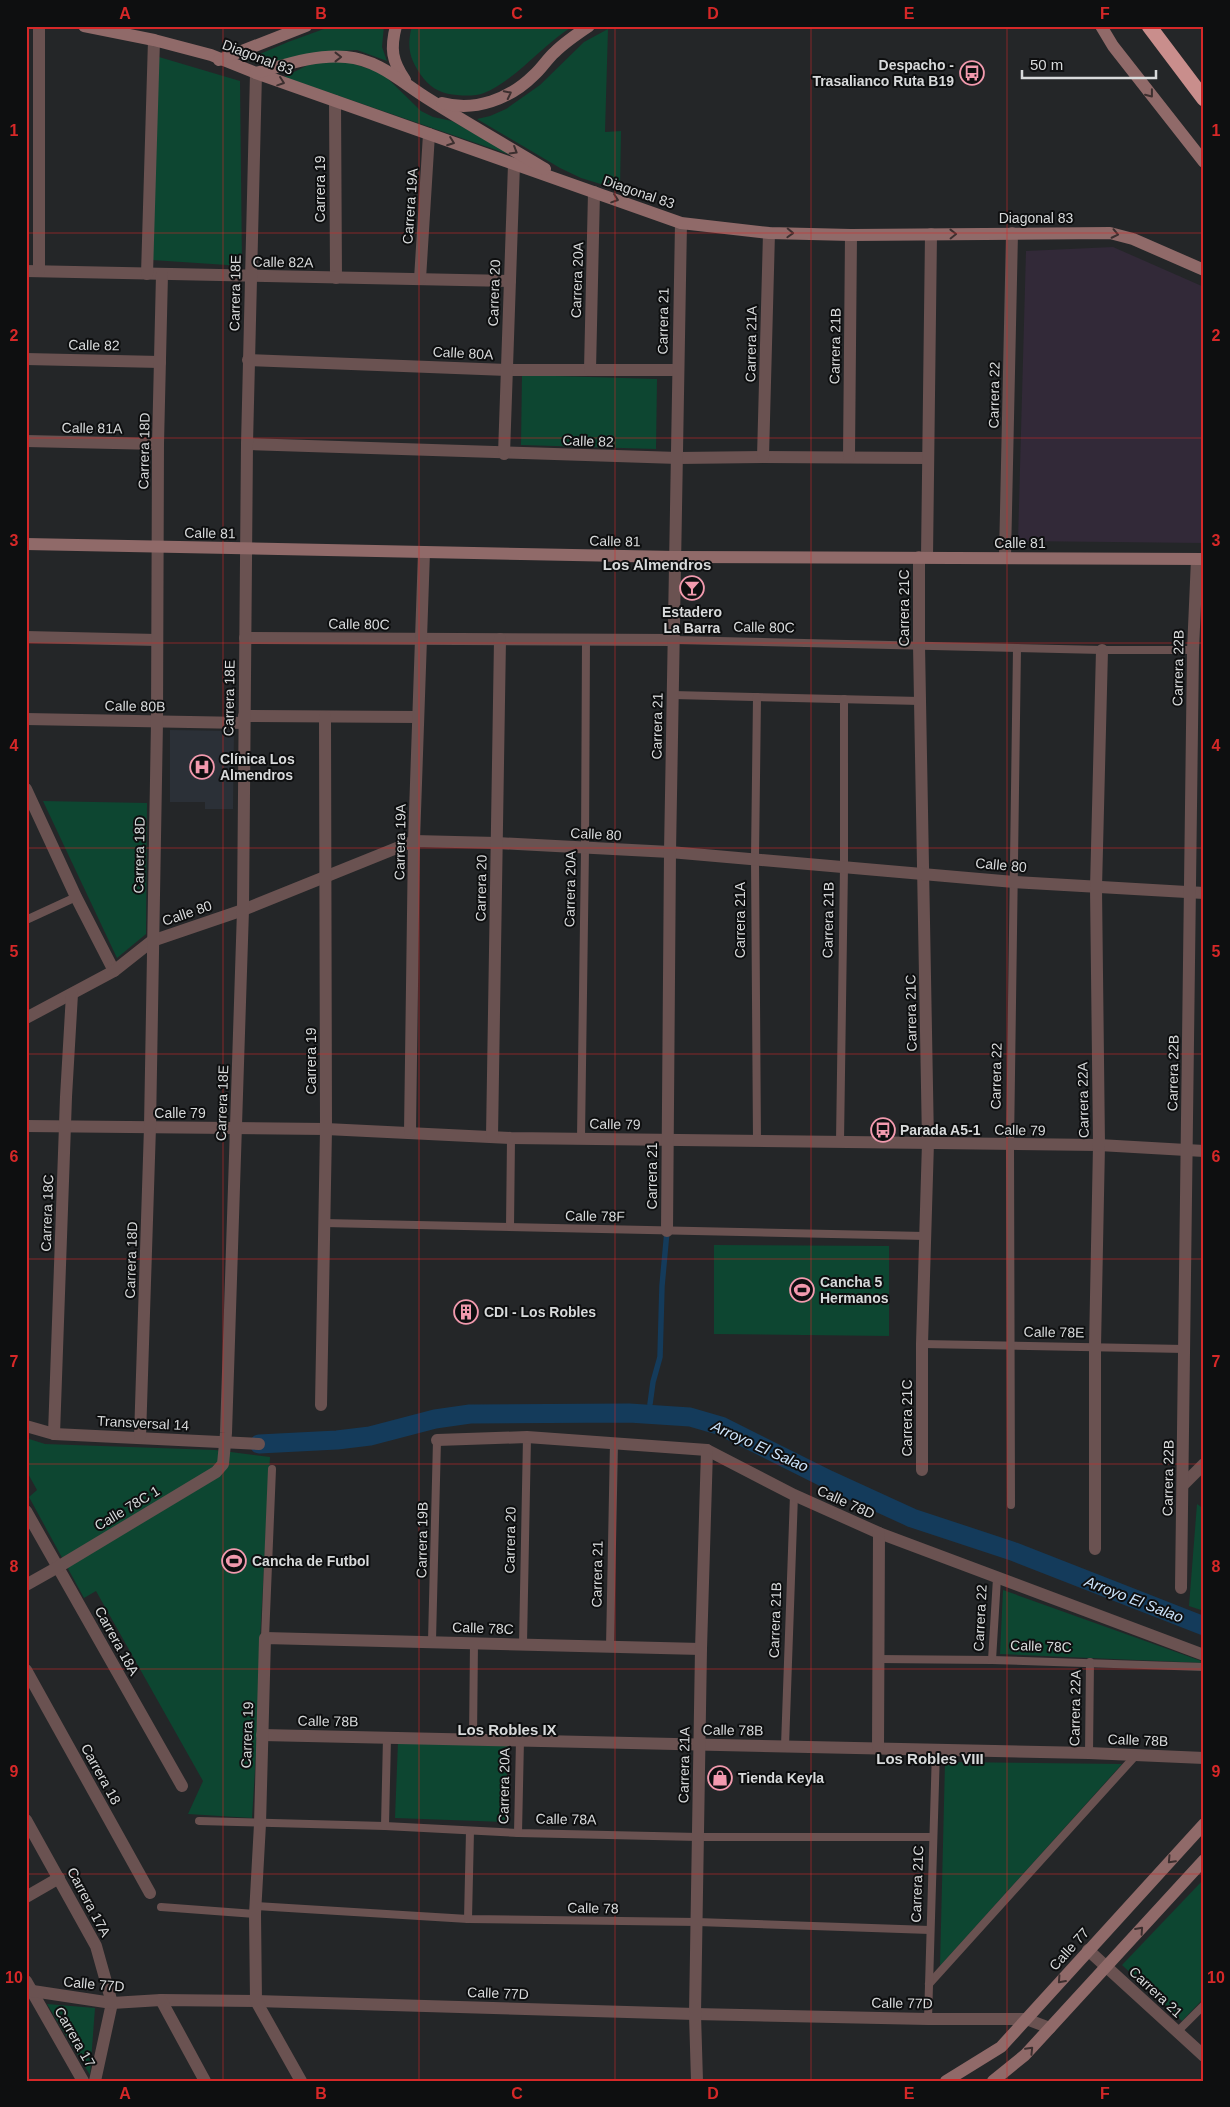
<svg xmlns="http://www.w3.org/2000/svg" width="1230" height="2107" font-family="Arial,sans-serif">
	<rect width="100%" height="100%" fill="#242628"/>
	<polygon fill="#2b3037" points="170,730 234,731 233,809 205,809 205,802 170,802"/>
	<polygon fill="#322938" points="1113,247 1204,287 1204,543 1018,541 1026,251"/>
	<g fill="#0d4631">
		<polygon points="332,26 384,26 382,47 387,61 357,50 340,51 272,64 259,64 246,60 288,42"/>
		<path d="M412 26H573C542 45 516 80 484 93 477 96 465 96 457 95 444 94 433 90 424 79 410 61 406 48 412 26Z"/>
		<polygon points="608,29 605,132 621,131 620,190 581,178 560,168 477,119 490,116 506,109 540,85 584,42"/>
		<polygon points="159,57 240,81 242,266 152,260"/>
		<polygon points="333,61 345,61 382,73 421,111 433,117 452,121 514,156 284,77 308,65"/>
		<polygon points="522,375 657,379 656,449 521,445"/>
		<polygon points="43,801 147,803 146,934 117,958"/>
		<polygon points="714,1245 889,1246 889,1336 714,1334"/>
		<polygon points="26,1438 45,1444 215,1450 270,1457 260,1640 257,1737 252,1818 188,1814 203,1781 96,1591 84,1598 29,1497 37,1490 26,1470"/>
		<polygon points="1197,1504 1204,1509 1204,1611 1189,1606"/>
		<polygon points="1003,1590 1204,1662 1204,1663 1000,1654"/>
		<polygon points="398,1742 508,1746 505,1822 395,1818"/>
		<polygon points="945,1762 1122,1764 940,1966"/>
		<polygon points="1204,1879 1204,1998 1182,2021 1122,1965"/>
		<polygon points="47,2004 95,2008 90,2075"/>
	</g>
	<g fill="none" stroke-linecap="round" stroke-linejoin="round">
		<polyline stroke="#143b5b" stroke-width="5.5" points="650,1404 653,1382 660,1357 662,1286 667,1231"/>
		<polyline stroke="#143b5b" stroke-width="19" points="259,1444 337,1440 370,1436 435,1419 470,1414 629,1413 690,1417 721,1426 829,1480 912,1518 1012,1551 1204,1626"/>
		<g stroke="#6a5251" stroke-width="8">
			<polyline points="674,640 1102,650 1193,650"/>
			<polyline points="673,695 920,701"/>
			<polyline points="757,697 755,858 757,1142"/>
			<polyline points="26,920 76,897"/>
			<polyline points="581,1138 585,849 586,640"/>
			<polyline points="840,1142 844,867 844,699"/>
			<polyline points="324,1223 925,1236"/>
			<polyline points="510,1227 511,1138"/>
			<polyline points="922,1344 1185,1349"/>
			<polyline points="1011,1505 1010,1145 1017,648"/>
			<polyline points="265,1638 272,1469"/>
			<polyline points="432,1641 437,1440"/>
			<polyline points="523,1644 527,1437"/>
			<polyline points="610,1647 614,1442"/>
			<polyline points="878,1659 992,1660 1204,1667"/>
			<polyline points="992,1660 997,1578"/>
			<polyline points="473,1739 474,1642"/>
			<polyline points="785,1746 794,1495"/>
			<polyline points="1089,1753 1090,1662"/>
			<polyline points="199,1821 385,1826 518,1833 698,1837 933,1837"/>
			<polyline points="385,1826 387,1737"/>
			<polyline points="518,1833 520,1740"/>
			<polyline points="256,1906 468,1919 697,1922 930,1930"/>
			<polyline points="161,1907 255,1914"/>
			<polyline points="468,1919 470,1831"/>
			<polyline points="929,1984 1137,1754"/>
			<polyline points="928,2019 936,1750"/>
			<polyline points="1177,2032 1204,2005"/>
		</g>
		<g stroke="#6a5251" stroke-width="12">
			<polyline points="335,101 336,278"/>
			<polyline points="26,271 510,281"/>
			<polyline points="39,271 39,26"/>
			<polyline points="147,274 154,40"/>
			<polyline points="420,279 429,134"/>
			<polyline points="26,359 160,362"/>
			<polyline points="248,360 507,370 677,370"/>
			<polyline points="590,370 594,192"/>
			<polyline points="26,441 158,444"/>
			<polyline points="247,444 678,458 763,457 928,458"/>
			<polyline points="504,454 514,164"/>
			<polyline points="763,457 769,233"/>
			<polyline points="849,457 851,235"/>
			<polyline points="919,557 919,645 928,1142 922,1344 922,1470"/>
			<polyline points="927,557 931,234"/>
			<polyline points="1005,557 1012,233"/>
			<polyline points="26,637 157,640"/>
			<polyline points="245,638 674,640"/>
			<polyline points="244,716 418,717"/>
			<polyline points="26,719 244,723"/>
			<polyline points="26,789 76,897 114,971"/>
			<polyline points="26,1018 114,971 152,941 243,910 414,841 497,843 670,852 1014,882 1204,893"/>
			<polyline points="26,1126 326,1129 511,1138 1099,1145 1204,1151"/>
			<polyline points="410,1132 414,841 424,552"/>
			<polyline points="492,1137 500,639"/>
			<polyline points="667,1231 670,852 681,223"/>
			<polyline points="321,1405 326,1129 325,717"/>
			<polyline points="26,1426 54,1434 259,1444"/>
			<polyline points="54,1434 66,1097 72,994"/>
			<polyline points="140,1437 150,1127 157,722 158,444 162,274"/>
			<polyline points="437,1440 527,1437 707,1450 794,1495 879,1533 1204,1655"/>
			<polyline points="1183,1485 1204,1464"/>
			<polyline points="26,1511 182,1786"/>
			<polyline points="1095,1549 1095,1347 1099,1145 1096,888 1102,650"/>
			<polyline points="26,1585 58,1567 216,1472 223,1464 226,1433 243,910 247,444 256,73"/>
			<polyline points="1181,1588 1193,650 1197,559"/>
			<polyline points="26,1670 150,1893"/>
			<polyline points="262,1735 1089,1753 1204,1758"/>
			<polyline points="878,1748 879,1533"/>
			<polyline points="26,1820 96,1946 112,2003 95,2081"/>
			<polyline points="26,1897 59,1878"/>
			<polyline points="1088,1950 1204,2056"/>
			<polyline points="26,1981 83,2081"/>
			<polyline points="26,1990 112,2003 161,2000 256,2001 695,2014 928,2019 1026,2019 1050,2028"/>
			<polyline points="161,2000 205,2081"/>
			<polyline points="301,2081 256,2001 255,1914 260,1824 265,1638 701,1649"/>
			<polyline points="697,2081 695,2014 701,1649 707,1450"/>
		</g>
		<g stroke="#906a69" stroke-width="12">
			<polyline points="84,26 154,40 211,55 256,73 681,223 769,233 851,235 1110,233 1133,239 1204,270"/>
			<path d="M396 26C390 49 392 61 405 80"/>
			<polyline points="1101,26 1113,46 1204,162"/>
			<polyline points="219,60 306,26"/>
			<path d="M256 73C285 65 316 54 346 57 380 60 402 83 430 100 468 124 507 146 545 169"/>
			<path d="M442 103C475 112 510 99 534 75 542 68 547 59 555 52 565 42 577 34 589 26"/>
			<polyline points="26,544 676,557 1204,559"/>
			<polyline points="946,2081 1001,2047 1204,1824"/>
			<polyline points="993,2081 1025,2055 1204,1860"/>
		</g>
		<polyline stroke="#c98e8c" stroke-width="15" points="1149,26 1204,99"/>
	</g>
	<defs><path id="oneway-chevron" d="M-2-3.5L2.5 0L-2 3.5" fill="none" stroke-width="1.6" stroke-linecap="round" stroke-linejoin="round" transform="scale(1.25)"/></defs>
	<g stroke="#3c2f2f">
		<use href="#oneway-chevron" transform="translate(338 57)"/>
		<use href="#oneway-chevron" transform="translate(281 82) rotate(19)"/>
		<use href="#oneway-chevron" transform="translate(508 94) rotate(-27)"/>
		<use href="#oneway-chevron" transform="translate(1150 94) rotate(52)"/>
		<use href="#oneway-chevron" transform="translate(451 142) rotate(20)"/>
		<use href="#oneway-chevron" transform="translate(514 151) rotate(31)"/>
		<use href="#oneway-chevron" transform="translate(615 199) rotate(19)"/>
		<use href="#oneway-chevron" transform="translate(790 233) rotate(2)"/>
		<use href="#oneway-chevron" transform="translate(953 234) rotate(-1)"/>
		<use href="#oneway-chevron" transform="translate(1115 234) rotate(12)"/>
		<use href="#oneway-chevron" transform="translate(1171 1860) rotate(133)"/>
		<use href="#oneway-chevron" transform="translate(1140 1930) rotate(-48)"/>
		<use href="#oneway-chevron" transform="translate(1061 1980) rotate(132)"/>
		<use href="#oneway-chevron" transform="translate(1030 2050) rotate(-46)"/>
	</g>
	<path fill="none" stroke="#d62828" stroke-width="1" stroke-opacity="0.55" d="M223 26V2081M419 26V2081M615 26V2081M811 26V2081M1007 26V2081M26 233H1204M26 438H1204M26 643H1204M26 848H1204M26 1054H1204M26 1259H1204M26 1464H1204M26 1669H1204M26 1874H1204"/>
	<defs>
		<g id="bus-ring" transform="scale(1.25)"><circle r="9.5" fill="#0e0f10" stroke="#f29aae" stroke-width="1.5"/><path d="M-5-6H5V4H4V6H2V4H-2V6H-4V4H-5ZM-3.5-4V0h7V-4ZM-3.5 1.2v1.5H-2V1.2ZM2 1.2v1.5H3.5V1.2Z" fill="#f29aae"/></g>
		<g id="bar-ring" transform="scale(1.25)"><circle r="9.5" fill="#0e0f10" stroke="#f29aae" stroke-width="1.5"/><path d="M-6-5H6L.8 .8V4.5H3.5V6h-7V4.5H-.8V.8Z" fill="#f29aae"/></g>
		<g id="hospital-ring" transform="scale(1.25)"><circle r="9.5" fill="#0e0f10" stroke="#f29aae" stroke-width="1.5"/><path d="M-5-5h3v3.5h4V-5h3V5h-3V1.5h-4V5h-3Z" fill="#f29aae"/></g>
		<g id="stadium-ring" transform="scale(1.25)"><circle r="9.5" fill="#0e0f10" stroke="#f29aae" stroke-width="1.5"/><path d="M0-5a6.5 5 0 1 0 0 10a6.5 5 0 1 0 0-10ZM-3.5-1.8h7v3.6h-7Z" fill="#f29aae"/></g>
		<g id="building-ring" transform="scale(1.25)"><circle r="9.5" fill="#0e0f10" stroke="#f29aae" stroke-width="1.5"/><path d="M-4-6H4V6H1V3H-1V6H-4ZM-2.5-4.3h1.7v1.8h-1.7ZM.8-4.3h1.7v1.8H.8ZM-2.5-1h1.7V.8h-1.7ZM.8-1h1.7V.8H.8Z" fill="#f29aae"/></g>
		<g id="shop-ring" transform="scale(1.25)"><circle r="9.5" fill="#0e0f10" stroke="#f29aae" stroke-width="1.5"/><path d="M-5-2.5h2.3a2.7 3.5 0 0 1 5.4 0H5L5.5 6h-11ZM-1.5-2.5h3a1.5 2.3 0 0 0-3 0Z" fill="#f29aae"/></g>
	</defs>
	<g fill-rule="evenodd">
		<use href="#bus-ring" x="972" y="73"/>
		<use href="#bar-ring" x="692" y="588"/>
		<use href="#hospital-ring" x="202" y="767"/>
		<use href="#bus-ring" x="883" y="1130"/>
		<use href="#stadium-ring" x="802" y="1290"/>
		<use href="#building-ring" x="466" y="1312"/>
		<use href="#stadium-ring" x="234" y="1561"/>
		<use href="#shop-ring" x="720" y="1778"/>
	</g>
	<g text-anchor="middle" dominant-baseline="central" stroke-width="4" stroke-linejoin="round" paint-order="stroke">
		<g font-size="14" fill="#d8dadb" stroke="#0e0f10">
			<text transform="translate(258 57) rotate(21)">Diagonal 83</text>
			<text transform="translate(320 189) rotate(-90)">Carrera 19</text>
			<text transform="translate(639 192) rotate(19)">Diagonal 83</text>
			<text transform="translate(410 206) rotate(-86)">Carrera 19A</text>
			<text x="1036" y="218">Diagonal 83</text>
			<text transform="translate(283 262) rotate(1)">Calle 82A</text>
			<text transform="translate(577 280) rotate(-88)">Carrera 20A</text>
			<text transform="translate(235 293) rotate(-89)">Carrera 18E</text>
			<text transform="translate(494 293) rotate(-88)">Carrera 20</text>
			<text transform="translate(663 321) rotate(-89)">Carrera 21</text>
			<text transform="translate(751 344) rotate(-89)">Carrera 21A</text>
			<text transform="translate(94 345) rotate(1)">Calle 82</text>
			<text transform="translate(835 346) rotate(-89)">Carrera 21B</text>
			<text transform="translate(463 353) rotate(3)">Calle 80A</text>
			<text transform="translate(994 395) rotate(-89)">Carrera 22</text>
			<text transform="translate(92 428) rotate(1)">Calle 81A</text>
			<text transform="translate(588 441) rotate(2)">Calle 82</text>
			<text transform="translate(144 451) rotate(-89)">Carrera 18D</text>
			<text transform="translate(210 533) rotate(1)">Calle 81</text>
			<text transform="translate(615 541) rotate(1)">Calle 81</text>
			<text x="1020" y="543">Calle 81</text>
			<text transform="translate(904 608) rotate(-90)">Carrera 21C</text>
			<text transform="translate(359 624) rotate(1)">Calle 80C</text>
			<text transform="translate(764 627) rotate(1)">Calle 80C</text>
			<text transform="translate(1178 668) rotate(-89)">Carrera 22B</text>
			<text transform="translate(229 698) rotate(-89)">Carrera 18E</text>
			<text transform="translate(135 706) rotate(1)">Calle 80B</text>
			<text transform="translate(657 726) rotate(-89)">Carrera 21</text>
			<text transform="translate(596 834) rotate(3)">Calle 80</text>
			<text transform="translate(400 842) rotate(-89)">Carrera 19A</text>
			<text transform="translate(139 855) rotate(-89)">Carrera 18D</text>
			<text transform="translate(1001 865) rotate(5)">Calle 80</text>
			<text transform="translate(481 888) rotate(-89)">Carrera 20</text>
			<text transform="translate(570 889) rotate(-89)">Carrera 20A</text>
			<text transform="translate(187 913) rotate(-19)">Calle 80</text>
			<text transform="translate(740 920) rotate(-90)">Carrera 21A</text>
			<text transform="translate(828 920) rotate(-89)">Carrera 21B</text>
			<text transform="translate(911 1013) rotate(-91)">Carrera 21C</text>
			<text transform="translate(311 1061) rotate(-90)">Carrera 19</text>
			<text transform="translate(1173 1073) rotate(-89)">Carrera 22B</text>
			<text transform="translate(996 1076) rotate(-89)">Carrera 22</text>
			<text transform="translate(1083 1100) rotate(-91)">Carrera 22A</text>
			<text transform="translate(222 1103) rotate(-88)">Carrera 18E</text>
			<text x="180" y="1113">Calle 79</text>
			<text transform="translate(615 1124) rotate(1)">Calle 79</text>
			<text transform="translate(1020 1130) rotate(1)">Calle 79</text>
			<text transform="translate(652 1176) rotate(-90)">Carrera 21</text>
			<text transform="translate(47 1213) rotate(-88)">Carrera 18C</text>
			<text transform="translate(595 1216) rotate(1)">Calle 78F</text>
			<text transform="translate(131 1260) rotate(-88)">Carrera 18D</text>
			<text transform="translate(1054 1332) rotate(1)">Calle 78E</text>
			<text transform="translate(907 1418) rotate(-90)">Carrera 21C</text>
			<text transform="translate(143 1423) rotate(3)">Transversal 14</text>
			<text transform="translate(1168 1478) rotate(-89)">Carrera 22B</text>
			<text transform="translate(846 1502) rotate(24)">Calle 78D</text>
			<text transform="translate(127 1508) rotate(-31)">Calle 78C 1</text>
			<text transform="translate(422 1540) rotate(-89)">Carrera 19B</text>
			<text transform="translate(510 1540) rotate(-89)">Carrera 20</text>
			<text transform="translate(597 1574) rotate(-89)">Carrera 21</text>
			<text transform="translate(980 1618) rotate(-87)">Carrera 22</text>
			<text transform="translate(775 1620) rotate(-88)">Carrera 21B</text>
			<text transform="translate(483 1628) rotate(2)">Calle 78C</text>
			<text transform="translate(117 1641) rotate(61)">Carrera 18A</text>
			<text transform="translate(1041 1646) rotate(2)">Calle 78C</text>
			<text transform="translate(1075 1708) rotate(-89)">Carrera 22A</text>
			<text transform="translate(328 1721) rotate(1)">Calle 78B</text>
			<text transform="translate(733 1730) rotate(1)">Calle 78B</text>
			<text transform="translate(247 1735) rotate(-88)">Carrera 19</text>
			<text transform="translate(1138 1740) rotate(2)">Calle 78B</text>
			<text transform="translate(684 1765) rotate(-89)">Carrera 21A</text>
			<text transform="translate(101 1774) rotate(61)">Carrera 18</text>
			<text transform="translate(504 1786) rotate(-89)">Carrera 20A</text>
			<text transform="translate(566 1819) rotate(1)">Calle 78A</text>
			<text transform="translate(917 1884) rotate(-88)">Carrera 21C</text>
			<text transform="translate(89 1902) rotate(62)">Carrera 17A</text>
			<text transform="translate(593 1908) rotate(1)">Calle 78</text>
			<text transform="translate(1069 1949) rotate(-48)">Calle 77</text>
			<text transform="translate(94 1984) rotate(5)">Calle 77D</text>
			<text transform="translate(1156 1992) rotate(43)">Carrera 21</text>
			<text transform="translate(498 1993) rotate(2)">Calle 77D</text>
			<text transform="translate(902 2003) rotate(1)">Calle 77D</text>
			<text transform="translate(75 2037) rotate(60)">Carrera 17</text>
		</g>
		<g font-size="14" font-weight="bold" fill="#d8dadb" stroke="#0e0f10" text-anchor="start">
			<text x="954" y="65" text-anchor="end">Despacho -<tspan x="954" dy="16">Trasalianco Ruta B19</tspan></text>
			<text x="692" y="612" text-anchor="middle">Estadero<tspan x="692" dy="16">La Barra</tspan></text>
			<text x="220" y="759">Clínica Los<tspan x="220" dy="16">Almendros</tspan></text>
			<text x="900" y="1130">Parada A5-1</text>
			<text x="820" y="1282">Cancha 5<tspan x="820" dy="16">Hermanos</tspan></text>
			<text x="484" y="1312">CDI - Los Robles</text>
			<text x="252" y="1561">Cancha de Futbol</text>
			<text x="738" y="1778">Tienda Keyla</text>
		</g>
		<g font-size="15" font-weight="bold" fill="#d8dadb" stroke="#0e0f10">
			<text x="657" y="564">Los Almendros</text>
			<text x="507" y="1729">Los Robles IX</text>
			<text x="930" y="1758">Los Robles VIII</text>
		</g>
		<g font-size="15" font-style="italic" fill="#cde5fc" stroke="#0e0f10">
			<text transform="translate(760 1446) rotate(24)">Arroyo El Salao</text>
			<text transform="translate(1134 1599) rotate(21)">Arroyo El Salao</text>
		</g>
	</g>
	<rect width="1230" height="2107" fill="none" stroke="#0e0f10" stroke-width="55"/>
	<path d="M1022 70v8h134v-8" fill="none" stroke="#d8dadb" stroke-width="2.5"/>
	<text x="1030" y="70" font-size="15" fill="#d8dadb" stroke="#0e0f10" stroke-width="4" paint-order="stroke">50 m</text>
	<rect x="28" y="28" width="1174" height="2052" fill="none" stroke="#d62828" stroke-width="2"/>
	<g font-size="16" text-anchor="middle" font-weight="bold" fill="#d62828">
		<text x="125" y="19">A</text>
		<text x="321" y="19">B</text>
		<text x="517" y="19">C</text>
		<text x="713" y="19">D</text>
		<text x="909" y="19">E</text>
		<text x="1105" y="19">F</text>
		<text x="14" y="136">1</text>
		<text x="1216" y="136">1</text>
		<text x="14" y="341">2</text>
		<text x="1216" y="341">2</text>
		<text x="14" y="546">3</text>
		<text x="1216" y="546">3</text>
		<text x="14" y="751">4</text>
		<text x="1216" y="751">4</text>
		<text x="14" y="957">5</text>
		<text x="1216" y="957">5</text>
		<text x="14" y="1162">6</text>
		<text x="1216" y="1162">6</text>
		<text x="14" y="1367">7</text>
		<text x="1216" y="1367">7</text>
		<text x="14" y="1572">8</text>
		<text x="1216" y="1572">8</text>
		<text x="14" y="1777">9</text>
		<text x="1216" y="1777">9</text>
		<text x="14" y="1983">10</text>
		<text x="1216" y="1983">10</text>
		<text x="125" y="2099">A</text>
		<text x="321" y="2099">B</text>
		<text x="517" y="2099">C</text>
		<text x="713" y="2099">D</text>
		<text x="909" y="2099">E</text>
		<text x="1105" y="2099">F</text>
	</g>
</svg>
